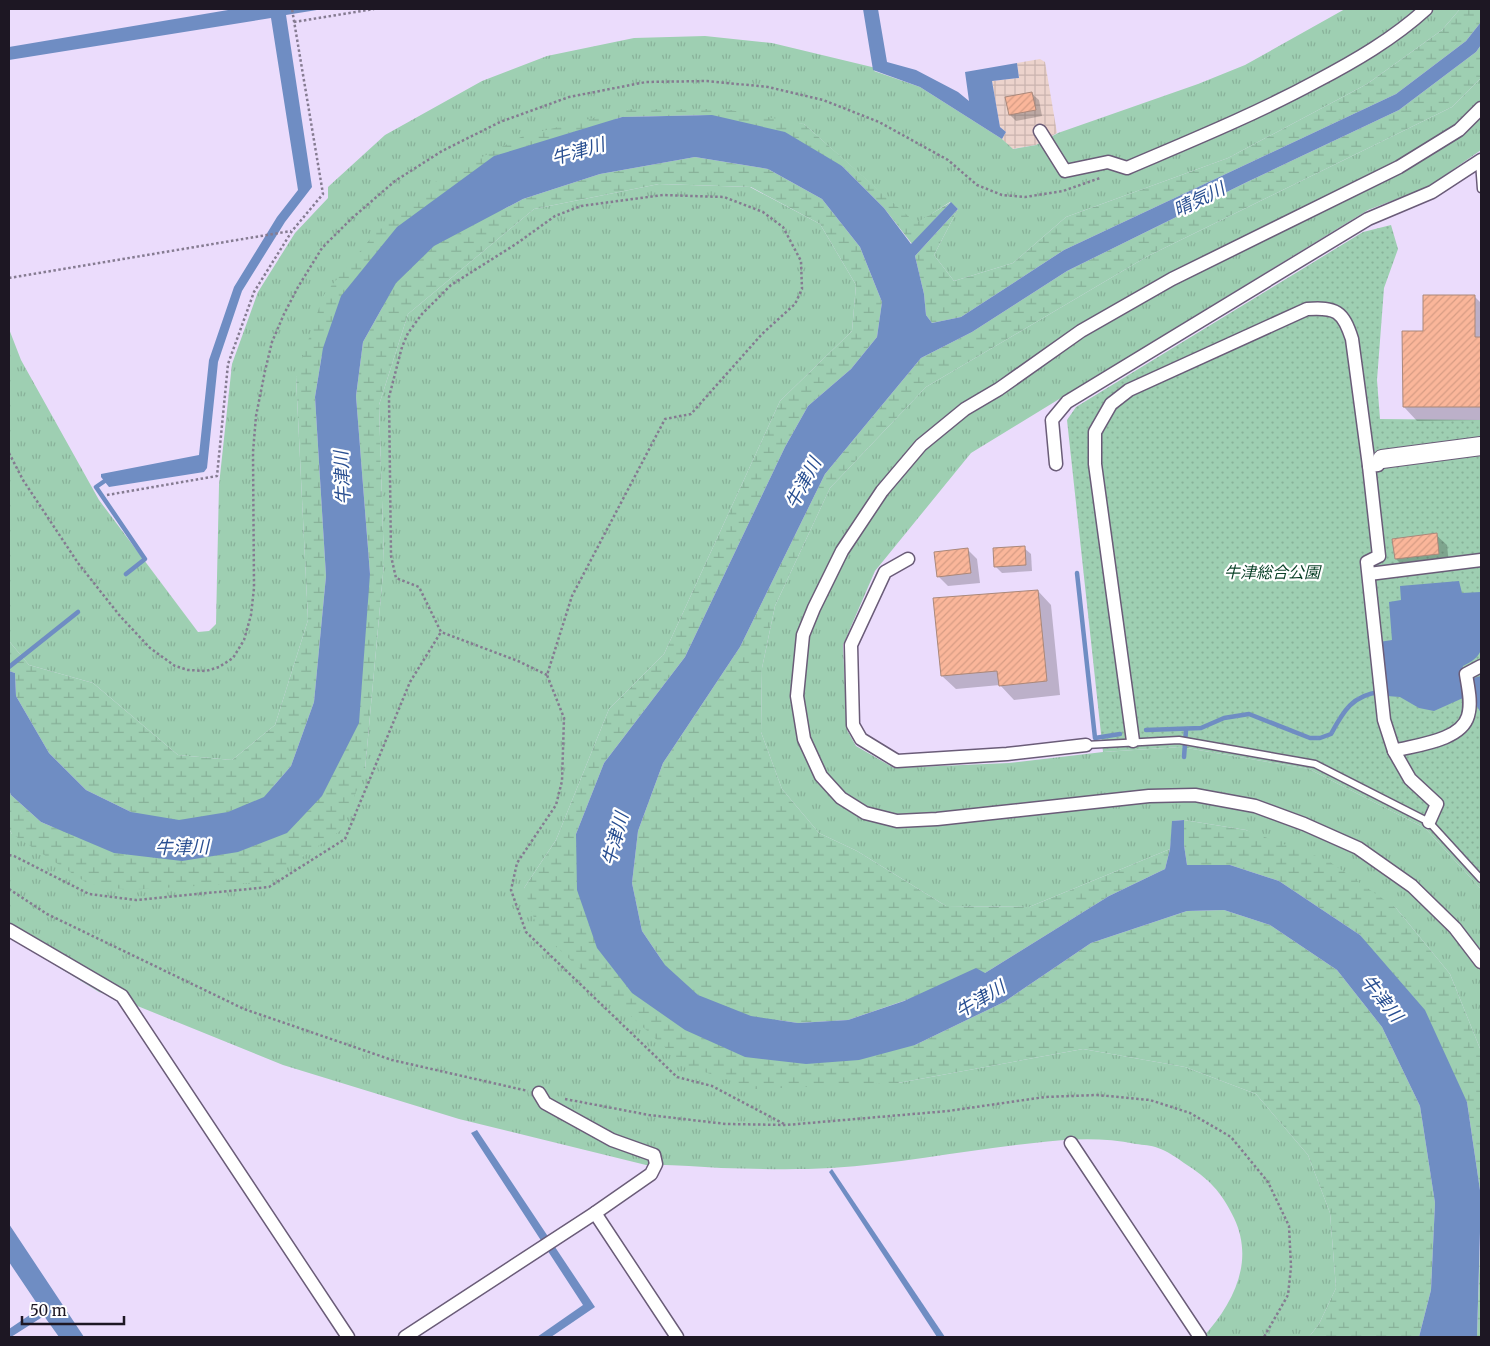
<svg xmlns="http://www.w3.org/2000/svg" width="1490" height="1346" font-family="Merriweather,'Noto Sans JP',serif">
	<defs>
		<pattern id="industrial-grid" width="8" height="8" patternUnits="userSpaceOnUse" patternTransform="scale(1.25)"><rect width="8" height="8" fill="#ecd3cc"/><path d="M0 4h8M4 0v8" fill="none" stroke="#cab4af"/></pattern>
		<pattern id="grass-tufts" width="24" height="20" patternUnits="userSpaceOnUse" patternTransform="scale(1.25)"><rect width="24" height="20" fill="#9ecfb2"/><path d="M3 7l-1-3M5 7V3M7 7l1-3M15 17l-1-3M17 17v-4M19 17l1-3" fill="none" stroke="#88b199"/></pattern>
		<pattern id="wetland-marsh" width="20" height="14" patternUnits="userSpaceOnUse" patternTransform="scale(1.25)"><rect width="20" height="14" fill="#9ecfb2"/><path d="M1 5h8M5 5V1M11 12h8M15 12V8" fill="none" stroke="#88b199"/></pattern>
		<pattern id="park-dots" width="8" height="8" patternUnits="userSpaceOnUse" patternTransform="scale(1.25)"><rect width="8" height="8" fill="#9ecfb2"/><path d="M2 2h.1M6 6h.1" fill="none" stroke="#88b199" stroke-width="1.8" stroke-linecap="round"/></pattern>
		<pattern id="building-hatch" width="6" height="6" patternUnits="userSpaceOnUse" patternTransform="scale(1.25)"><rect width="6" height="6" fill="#fab69a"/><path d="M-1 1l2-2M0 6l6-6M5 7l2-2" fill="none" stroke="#d69c84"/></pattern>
	</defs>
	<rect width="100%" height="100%" fill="#ebdcfc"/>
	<polygon fill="url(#industrial-grid)" points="1040,59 1045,62 1057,133 1036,145 1012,149 1002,139 1006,132 1000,127 992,81 1019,78 1017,63"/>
	<g fill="url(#grass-tufts)">
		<polygon points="1345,9 1460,9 1442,30 1367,84 1228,158 1066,217 1013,263 954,281 934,255 958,209 950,202 916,224 804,124 628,109 296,377 308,620 275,725 232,760 178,755 93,683 29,665 9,641 9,329 21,360 99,500 198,632 209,631 216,624 219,485 232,364 258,292 295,233 328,198 328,187 385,135 482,81 547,56 634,38 705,36 772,43 876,68 874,71 920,87 1002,139 1013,149 1036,145 1058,133 1198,84 1245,65"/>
		<polygon points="1481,78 1481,150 1428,187 1368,210 971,453 875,571 843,645 847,730 856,746 894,768 1009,763 1103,752 1181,747 1309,769 1425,828 1481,889 1481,1051 1450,974 1396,908 1246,830 1184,820 1173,821 1170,849 1029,907 946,906 857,851 819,833 782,789 761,732 762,668 775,606 830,488 926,387 1148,256 1452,107"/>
		<path d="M659 184 750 187 820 224 856 285 852 331 780 401 664 654 609 709 556 840 524 888 898 1083 1083 1049 1185 1067 1256 1094 1308 1155 1330 1213 1336 1288 1319 1324 1309 1337H1203C1233 1304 1255 1262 1234 1218 1221 1191 1209 1179 1184 1163 1176 1157 1167 1151 1158 1148 1151 1145 1143 1145 1136 1144 1101 1137 1069 1139 1034 1143 966 1150 899 1164 831 1168 795 1170 758 1169 721 1168 696 1167 671 1164 646 1165L459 1119 283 1065 135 1005 99 992 9 937V829L12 834 365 770 384 563 379 405 408 314 534 209Z"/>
	</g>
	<g fill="url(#wetland-marsh)">
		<polygon points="1460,9 1481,9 1481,22 1466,41 1396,94 1064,250 961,317 932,323 926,315 924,294 915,256 958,209 934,255 954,281 1013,263 1066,217 1228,158 1367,84 1442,30"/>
		<polygon points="1481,45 1481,78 1452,107 1148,256 926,387 830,488 775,606 762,668 761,732 782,789 819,833 857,851 946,906 1029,907 1170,849 1165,869 1109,896 985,973 848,1020 798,1023 750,1016 698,995 665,965 642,931 632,883 638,831 663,763 740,647 825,474 921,358 972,332 1067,271 1247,182 1399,110 1476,52"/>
		<polygon points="628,109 725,109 804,124 916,223 951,202 912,244 884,208 842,166 712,115 622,117 494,156 323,348 315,397 326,576 314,702 291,766 264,797 228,812 179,820 131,812 86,790 49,753 16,696 15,673 9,671 9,641 29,665 93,683 178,755 232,760 275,725 308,620 296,377 323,296 376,232 439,179 523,136"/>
		<polygon points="695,157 768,169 822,199 860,247 882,302 877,337 851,369 808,406 785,447 685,657 604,763 576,834 685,1030 915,1045 1004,1002 1091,943 1187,911 1224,910 1270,925 1337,970 1382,1027 1420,1106 1435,1203 1431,1290 1419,1337 1309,1337 1319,1324 1336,1288 1330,1213 1308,1155 1256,1094 1185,1067 1083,1049 898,1083 755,1089 684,1065 538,930 524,888 556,840 609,709 664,654 780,401 852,331 856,285 820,224 751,187 659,184 534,209 408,314 379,405 384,563 365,770 340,831 266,882 127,890 87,883 12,834 9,829 9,790 11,795 41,822 114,853 182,861 238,852 287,833 370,574 356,396 363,342 396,283 434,246 523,199 600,174"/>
		<polygon points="1184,820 1246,830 1327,860 1396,908 1450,974 1481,1051 1481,1197 1467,1102 1360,935 1279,881 1230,865 1187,865 1184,845"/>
		<polygon points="1481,1215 1481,1337 1477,1337"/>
	</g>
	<polygon fill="url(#park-dots)" points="1391,225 1398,249 1384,288 1377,380 1380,419 1481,420 1481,889 1425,828 1309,769 1181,747 1103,752 1067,420 1076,407 1363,232"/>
	<g fill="#6f8dc3">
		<polygon points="234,9 323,9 286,15 312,187 285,222 242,291 218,362 207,468 204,472 109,487 101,477 101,474 199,455 209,360 234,287 277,217 298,190 271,18 9,60 9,47"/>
		<polygon points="863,9 878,9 887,62 916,70 958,92 969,101 965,72 1017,63 1019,78 992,81 1000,127 1006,132 1002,139 920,87 873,70"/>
		<polygon points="1481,22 1481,45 1476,52 1399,110 1247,182 1067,271 972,332 921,358 825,474 740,647 663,763 638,831 632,883 642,931 665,965 698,995 751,1016 798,1023 848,1020 904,1001 976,968 985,973 1109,896 1165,869 1170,849 1172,821 1184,820 1184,845 1187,865 1230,865 1279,881 1360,935 1425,1010 1467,1102 1481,1197 1477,1337 1419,1337 1431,1290 1435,1203 1420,1106 1382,1027 1337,970 1270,925 1224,910 1187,911 1091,943 1004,1002 915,1045 859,1060 806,1064 745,1057 685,1030 632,993 597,948 577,890 576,834 604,763 685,657 785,447 808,406 851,369 877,337 882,302 860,247 822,199 768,169 695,157 600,174 523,199 434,246 396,283 363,342 356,396 370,574 359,723 322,796 287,833 238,852 182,861 114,853 41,822 11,795 9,790 9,671 15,673 16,696 49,753 86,790 131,812 179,820 228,812 264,797 291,766 314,702 326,576 315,397 323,348 341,296 397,227 494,156 622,117 712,115 785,132 842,166 884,208 911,244 951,202 958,209 915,256 924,294 926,315 932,323 961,317 1064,250 1396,94 1466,41"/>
		<path d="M1459 581 1462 593 1481 592V650C1478 658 1471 662 1463 666L1461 675 1470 679 1481 676V713L1472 698H1463L1434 711 1419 708 1400 697 1387 696 1379 642 1392 640 1389 602 1401 600 1400 586Z"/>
		<polygon points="477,1130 595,1307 551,1337 537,1337 583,1305 471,1133"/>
		<polygon points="832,1169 945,1337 937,1337 829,1172"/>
		<polygon points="9,1224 84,1337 59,1337 44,1316 11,1337 9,1337 9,1329 40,1308 9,1262"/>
	</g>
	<g fill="#0003">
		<polygon points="1032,94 1039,100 1042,116 1016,121 1010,115"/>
		<polygon points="1474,296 1481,303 1481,420 1417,421 1404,407"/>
		<polygon points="1436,535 1447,545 1449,564 1406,569 1396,559"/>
		<polygon points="1024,548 1031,554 1032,571 1002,573 995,566"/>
		<polygon points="967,549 977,559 980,583 948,586 938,576"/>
		<polygon points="1038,591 1051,605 1060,695 1014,700 1000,685 956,689 942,676"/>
	</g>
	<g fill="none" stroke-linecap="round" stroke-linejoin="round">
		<g stroke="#6f8dc3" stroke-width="4.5">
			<polyline points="109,478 96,487 145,559 126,574"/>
			<polyline points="1077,573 1095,738 1120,734"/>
			<polyline points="9,667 78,612"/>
			<path d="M1146 730 1201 728 1224 718 1249 714 1310 738H1320L1331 734C1343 712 1352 695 1380 692"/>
			<polyline points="1184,757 1186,730"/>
		</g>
	</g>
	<g fill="url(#building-hatch)" stroke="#aa887b">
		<polygon points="1032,92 1036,110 1009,115 1005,97"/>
		<polygon points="1423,295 1475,295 1475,337 1481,337 1481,407 1403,407 1402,331 1423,331"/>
		<polygon points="1437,533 1439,554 1395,559 1392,539"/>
		<polygon points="1025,546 1026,565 994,567 993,548"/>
		<polygon points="968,548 971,573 937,577 934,552"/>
		<polygon points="1038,590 1047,681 999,686 997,671 941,676 933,598"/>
	</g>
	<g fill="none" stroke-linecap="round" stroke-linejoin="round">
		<g stroke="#6a5c78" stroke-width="9">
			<g id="lane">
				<polyline points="1479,162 1481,189"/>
				<polyline points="1086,745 1179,740 1315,764 1429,822 1481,879"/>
			</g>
		</g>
		<g stroke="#6a5c78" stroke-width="15">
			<g id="street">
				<polyline points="1481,108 1459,130 1399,167 1172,279 1081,331 999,389 965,409 921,445 882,491 842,551 814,608 803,635 797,696 804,739 821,776 841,798 865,813 897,821 937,819 1149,796 1195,795 1255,806 1304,824 1358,848 1412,886 1455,928 1481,962"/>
				<path d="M1040 131 1065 171 1108 162 1127 168C1190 141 1254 115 1315 82 1355 61 1393 39 1426 9"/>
				<polyline points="1056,464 1052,420 1067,402 1368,219 1432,192 1481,160"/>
				<polyline points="1378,465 1369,466 1379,556 1367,562 1384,720 1394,751 1410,779 1437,804 1429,822"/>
				<polyline points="908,559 885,572 851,645 853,725 861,739 897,761 1007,754 1086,745"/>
				<polyline points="1369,574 1481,560"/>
				<path d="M1133 741 1095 464V432L1111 404 1129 390 1307 309C1336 307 1343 311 1352 339L1369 466"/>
				<path d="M1394 751C1415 745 1461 741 1468 716 1472 703 1468 687 1466 674L1481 666"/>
				<polyline points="9,930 122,996 348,1337"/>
				<polyline points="1071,1143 1200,1337"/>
				<polyline points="595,1213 677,1337"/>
				<polyline points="405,1337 595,1213 651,1174 656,1164 654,1155 612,1140 545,1103 539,1093"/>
			</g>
		</g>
		<g stroke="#6a5c78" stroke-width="20">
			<polyline id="secondary" points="1382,459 1481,446"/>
		</g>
		<g stroke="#857b91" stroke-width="2.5" stroke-dasharray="2.5 2.5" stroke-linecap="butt">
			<polyline points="294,22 374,9"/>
			<polyline points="9,278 291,231"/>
			<polyline points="9,453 23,480 78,563 120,616 150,648 175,666 188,670 206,671 219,667 233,658 244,640 251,615 254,588 253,452 256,416 265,371 272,342 284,314 298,287 322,248 351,219 395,181 442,151 500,122 569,97 646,82 707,81 768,87 823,100 879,122 948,160 977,185 1002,195 1025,197 1063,191 1100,178"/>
			<polyline points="107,495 217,476 228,364 254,292 292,231 323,194 292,9"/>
			<polyline points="547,675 518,661 441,632 419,587 396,578 391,556 389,397 402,347 408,333 422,314 451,285 516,244 555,216 581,206 663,195 724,197 763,212 783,227 801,261 802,289 795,304 762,334 691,414 665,419 572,596 547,675 564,718 562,781 556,805 517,863 511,890 526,932 677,1077 712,1086 786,1125"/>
			<polyline points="9,855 14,856 89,894 136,900 269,887 345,839 410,682 441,632"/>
			<polyline points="9,889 47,914 244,1009 392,1060 528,1091"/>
			<polyline points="565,1099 649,1115 726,1124 786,1125 948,1111 1045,1097 1097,1095 1150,1100 1190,1113 1231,1137 1268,1182 1289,1226 1291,1267 1288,1295 1264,1337"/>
		</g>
		<use href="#lane" stroke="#fff" stroke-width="6"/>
		<use href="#street" stroke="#fff" stroke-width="12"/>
		<use href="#secondary" stroke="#fff" stroke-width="18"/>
	</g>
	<g text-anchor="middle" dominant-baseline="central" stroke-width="4.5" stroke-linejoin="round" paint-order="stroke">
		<g font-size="16" font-style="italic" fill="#083f26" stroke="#fff">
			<text x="1272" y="572">牛津総合公園</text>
		</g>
		<g font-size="18" font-style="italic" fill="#294f91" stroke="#fff">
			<text transform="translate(578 151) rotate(-16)">牛津川</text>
			<text transform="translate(1199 199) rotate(-26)">晴気川</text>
			<text transform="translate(342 478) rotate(-93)">牛津川</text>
			<text transform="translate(803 483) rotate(-62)">牛津川</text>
			<text transform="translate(615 839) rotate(-75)">牛津川</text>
			<text transform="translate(182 847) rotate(-1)">牛津川</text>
			<text transform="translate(1382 998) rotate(51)">牛津川</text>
			<text transform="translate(980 999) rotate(-31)">牛津川</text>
		</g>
	</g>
	<rect width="1490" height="1346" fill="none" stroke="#1d1723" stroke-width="20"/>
	<path d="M22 1316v8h102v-8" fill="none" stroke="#1d1723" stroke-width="2.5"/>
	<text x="30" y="1316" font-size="15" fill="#1d1723" stroke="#ffffff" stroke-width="4" paint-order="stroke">50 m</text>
</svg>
